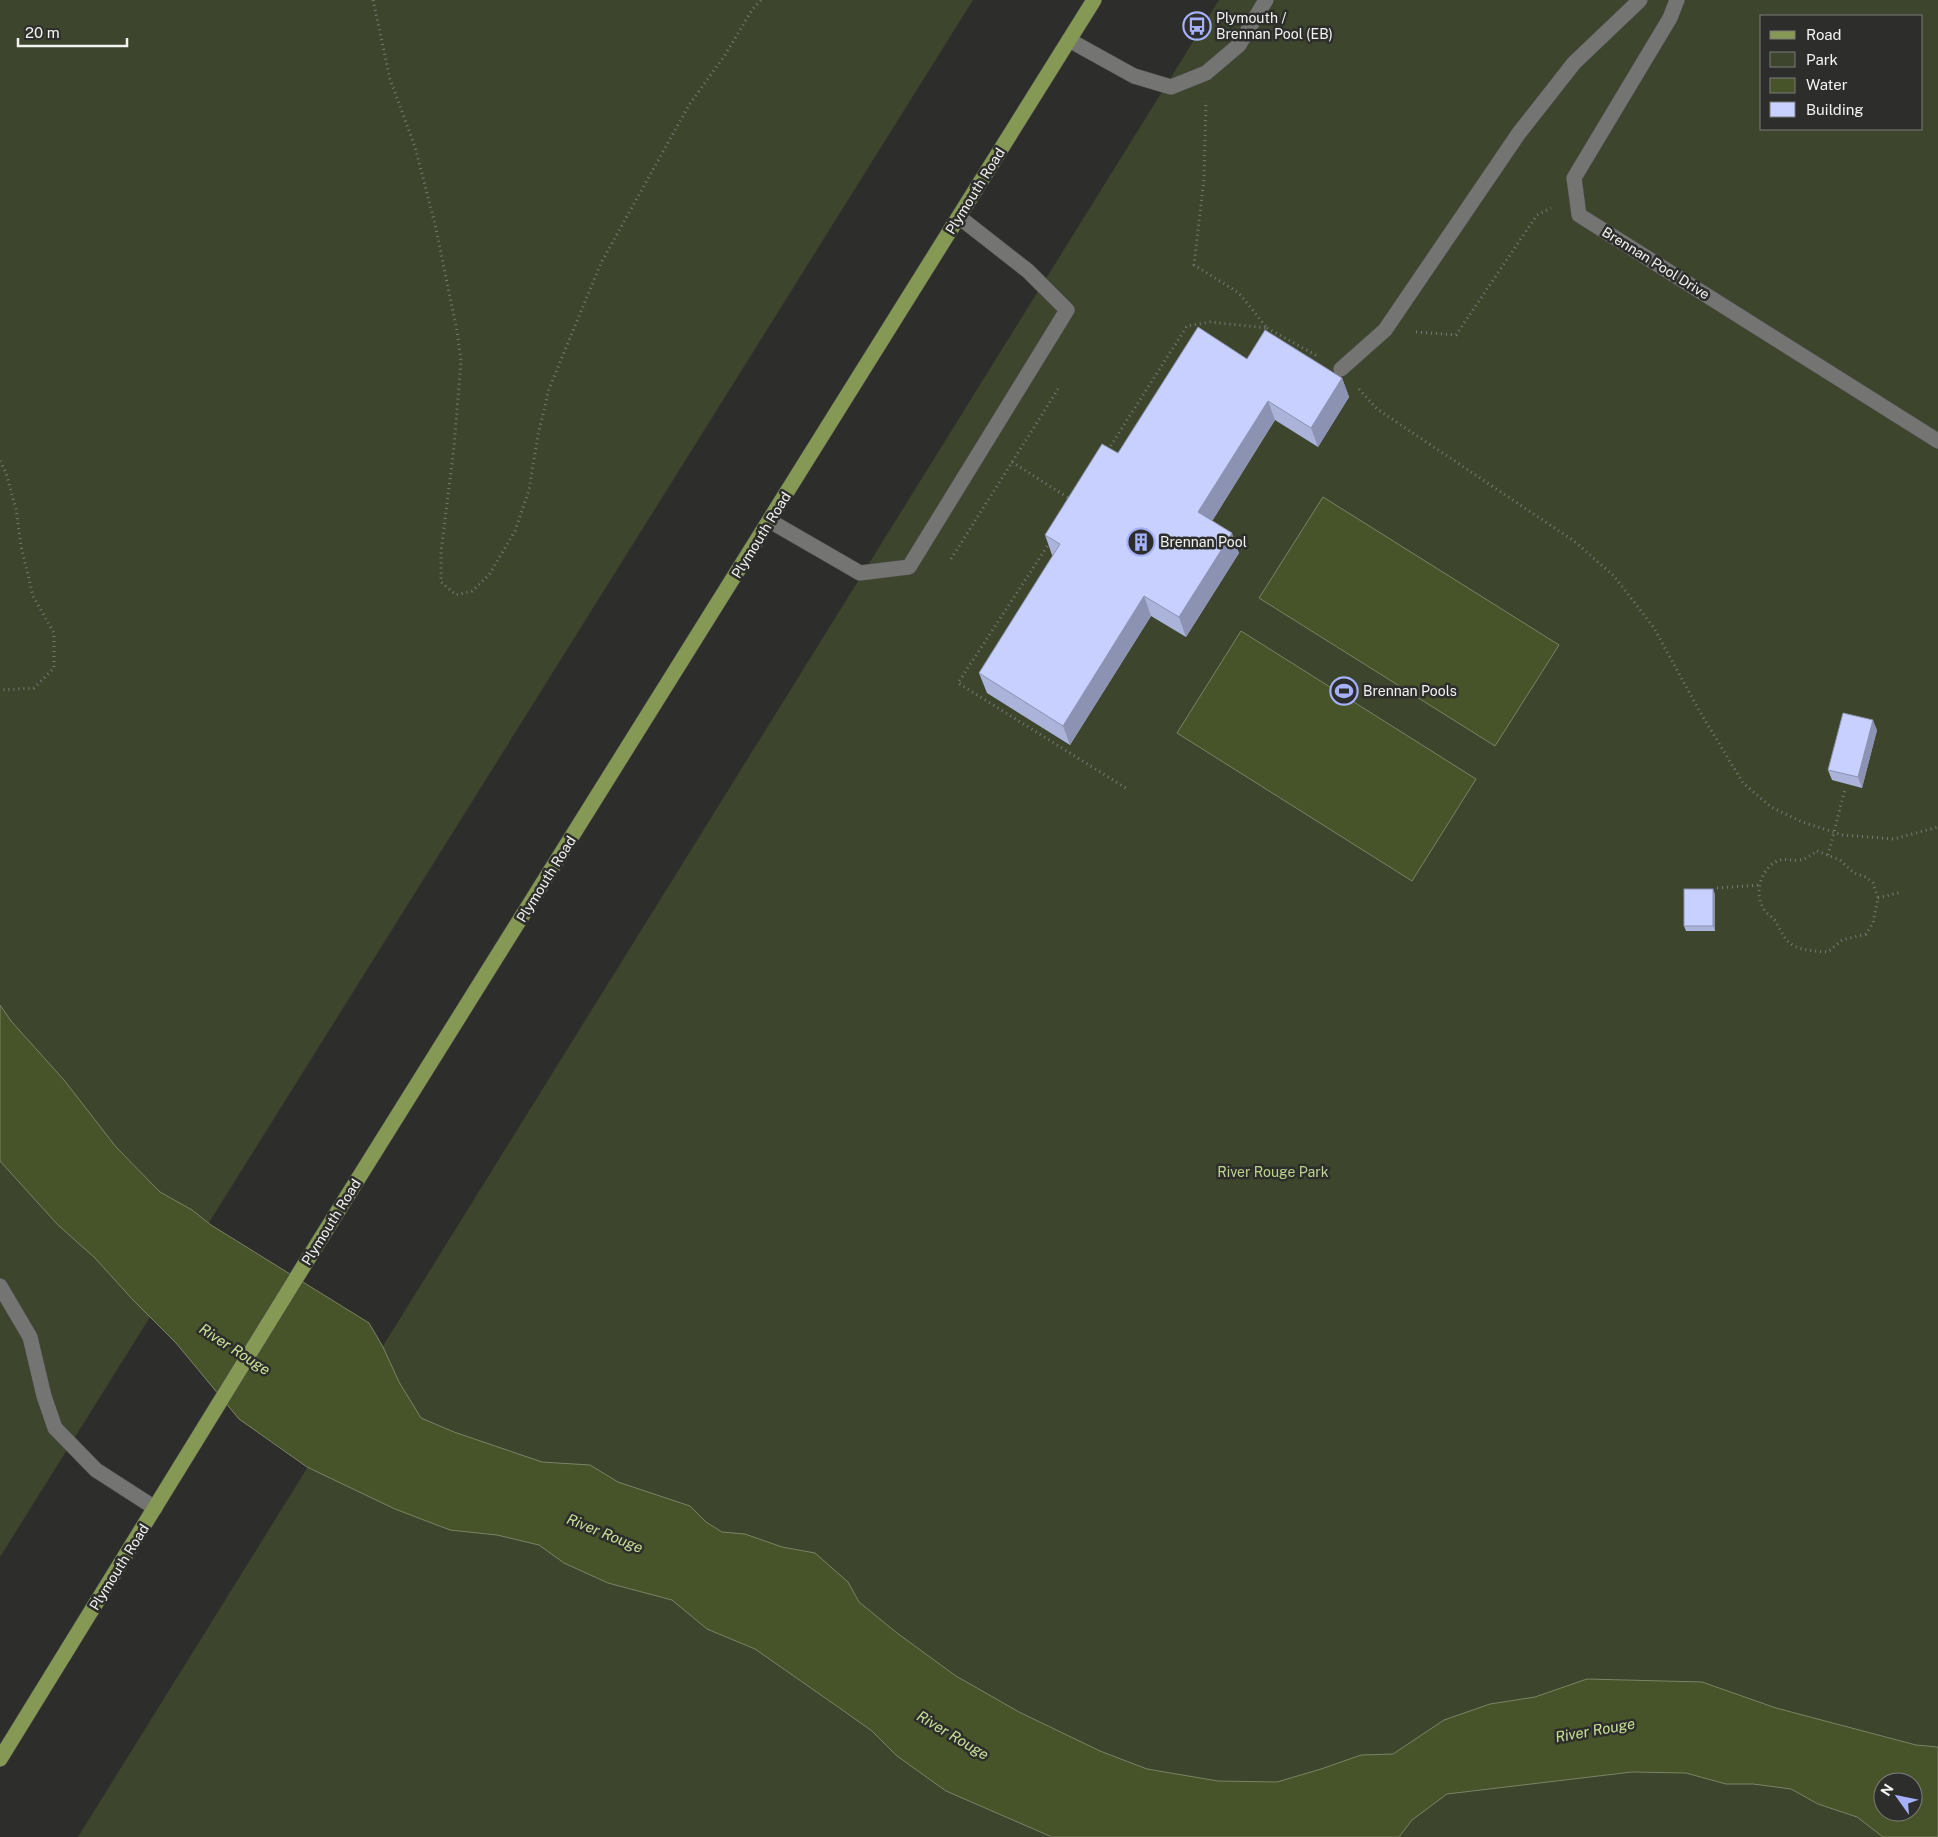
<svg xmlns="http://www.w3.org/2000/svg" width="1938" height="1837" font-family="'Public Sans',sans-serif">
	<rect width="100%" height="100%" fill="#2d2e2b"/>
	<g fill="#3d452c" fill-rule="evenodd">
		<polygon points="0,0 973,0 0,1557"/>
		<path d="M1219 0H1938V1837H78ZM1762 16H1922V129H1762ZM1883 1782H1913V1812H1883Z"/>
	</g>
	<g fill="#475329" stroke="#7b8365" fill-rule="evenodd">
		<polygon points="1323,497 1559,645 1495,746 1259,598"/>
		<polygon points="1241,631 1476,779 1412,881 1177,733"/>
		<path d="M0 1005 11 1021 64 1080 116 1147 160 1192 192 1210 211 1225 369 1323 383 1347 399 1382 421 1418 454 1432 542 1462 590 1465 618 1482 690 1506 706 1522 722 1532 745 1534 782 1547 815 1553 848 1582 859 1602 897 1633 956 1676 1019 1712 1100 1751 1147 1769 1218 1781 1277 1782 1321 1769 1361 1755 1393 1754 1444 1720 1490 1704 1535 1697 1587 1679 1702 1682 1776 1708 1916 1745 1938 1747V1837H1883L1857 1817 1818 1804 1791 1789 1753 1784H1726L1686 1773 1632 1772 1447 1794 1412 1820 1399 1837H1052L946 1791 897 1756 872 1731 841 1709 755 1649 707 1629 672 1600 608 1583 564 1563 539 1545 497 1535 450 1530 395 1509 307 1467 239 1419 176 1343 133 1300 95 1258 58 1225 0 1161ZM1883 1782H1913V1812H1883Z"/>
	</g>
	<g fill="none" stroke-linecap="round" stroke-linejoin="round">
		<g stroke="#4a4b49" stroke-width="16">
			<g id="service">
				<polyline points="1069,40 1134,76 1171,87 1206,73 1239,45 1266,0"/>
				<polyline points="1341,369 1385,330 1519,133 1574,63 1640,0"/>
				<polyline points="770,521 860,573 909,567 1067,310 1028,271 959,217"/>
				<polyline points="0,1286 30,1337 44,1396 55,1428 96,1470 155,1508"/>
			</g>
		</g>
		<g stroke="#4a4b49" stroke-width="16">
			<polyline id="minor" points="1677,0 1670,18 1574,178 1579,215 1938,441"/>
		</g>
		<g stroke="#4a4b49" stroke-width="16">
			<polyline id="primary" points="0,1759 303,1267 1094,0"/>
		</g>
		<g stroke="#787976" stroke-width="3" stroke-dasharray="1 4" stroke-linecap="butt">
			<polyline points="373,0 390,79 415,147 435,224 457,331 461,361 454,447 441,552 441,582 456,595 472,591 489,575 515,531 529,490 538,435 549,389 601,263 689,105 725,55 752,10 761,0"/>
			<polyline points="1267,328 1319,357"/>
			<polyline points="1416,332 1456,335 1537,215 1551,208"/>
			<polyline points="1359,389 1377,409 1574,541 1614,576 1654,628 1700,712 1743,783 1771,807 1802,822 1843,835 1894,839 1938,827"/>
			<polyline points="1108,450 1187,326 1210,322 1267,328 1239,293 1194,265 1204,179 1206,101"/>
			<polyline points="0,461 6,473 16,509 21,546 33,596 54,633 54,668 34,688 0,690"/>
			<polyline points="1012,462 1070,499"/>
			<polyline points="1050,542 958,683 1129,790"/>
			<polyline points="951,559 1060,386"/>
			<path d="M1817 851 1840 860 1854 873 1866 877 1873 883 1878 898 1873 923 1866 934 1842 940 1828 952C1816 951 1805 951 1794 946 1784 940 1781 931 1776 922 1773 917 1768 915 1765 911 1755 897 1758 877 1771 865 1783 855 1789 862 1800 860 1806 859 1811 855 1817 851Z"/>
			<polyline points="1828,855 1845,789"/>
			<polyline points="1717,888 1760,885"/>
			<polyline points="1878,898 1901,892"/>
		</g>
		<use href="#service" stroke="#747572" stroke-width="15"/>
		<use href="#minor" stroke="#747572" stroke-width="15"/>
		<use href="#primary" stroke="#859854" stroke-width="15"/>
	</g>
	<g fill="#abb3db">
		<polygon points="1247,359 1342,378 1349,397 1318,447 1275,420 1212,521 1239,553 1186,637 1151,616 1070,745 987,693 979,673 1053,555 1052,555 1045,535 1118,453"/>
		<polygon points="1877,730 1862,788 1832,780 1828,770"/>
		<polygon points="1715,894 1715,931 1686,931 1684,926"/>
	</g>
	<g fill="#8b92b2">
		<polygon points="1342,378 1349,397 1318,447 1311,428"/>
		<polygon points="1268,401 1275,420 1206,531 1198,512"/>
		<polygon points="1232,533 1239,553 1186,637 1179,617"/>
		<polygon points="1144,596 1151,616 1070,745 1063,726"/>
		<polygon points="1873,720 1877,730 1862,788 1858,777"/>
		<polygon points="1713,889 1715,894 1715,931 1713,926"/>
	</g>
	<g fill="#c7d0ff" stroke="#8b92b2">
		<polygon points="1198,327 1247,359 1265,330 1342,378 1311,428 1268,401 1198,512 1232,533 1179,617 1144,596 1063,726 979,673 1060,544 1045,535 1102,444 1118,453"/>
		<polygon points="1843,713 1873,720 1858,777 1828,770"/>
		<rect x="1684" y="889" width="29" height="37"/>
	</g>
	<defs>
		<g id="bus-ring" transform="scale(1.4375)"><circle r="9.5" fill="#2d2e2b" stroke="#a6b1fc" stroke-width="1.5"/><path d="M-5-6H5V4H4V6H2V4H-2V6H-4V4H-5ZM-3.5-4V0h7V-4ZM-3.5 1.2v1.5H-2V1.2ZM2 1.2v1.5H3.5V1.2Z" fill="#a6b1fc"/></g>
		<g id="building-ring" transform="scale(1.4375)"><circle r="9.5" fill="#2d2e2b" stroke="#a6b1fc" stroke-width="1.5"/><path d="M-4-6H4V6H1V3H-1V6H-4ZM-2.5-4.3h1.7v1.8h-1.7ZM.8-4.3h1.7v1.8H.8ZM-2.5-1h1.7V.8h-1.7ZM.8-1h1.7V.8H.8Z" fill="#a6b1fc"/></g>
		<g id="stadium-ring" transform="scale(1.4375)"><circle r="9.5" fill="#2d2e2b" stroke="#a6b1fc" stroke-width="1.5"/><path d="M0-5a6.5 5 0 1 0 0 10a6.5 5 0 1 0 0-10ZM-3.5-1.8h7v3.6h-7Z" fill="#a6b1fc"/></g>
	</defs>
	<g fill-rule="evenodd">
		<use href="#bus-ring" x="1197" y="26"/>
		<use href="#building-ring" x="1141" y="542"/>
		<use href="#stadium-ring" x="1344" y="691"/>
	</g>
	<g text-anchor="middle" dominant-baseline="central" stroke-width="5" stroke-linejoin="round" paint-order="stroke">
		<g font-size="14" fill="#f3f4f2" stroke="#2d2e2b" text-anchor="start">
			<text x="1216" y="18">Plymouth /<tspan x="1216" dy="16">Brennan Pool (EB)</tspan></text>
			<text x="1160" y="542">Brennan Pool</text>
			<text x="1363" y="691">Brennan Pools</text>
		</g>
		<g font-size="14" fill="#f3f4f2" stroke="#2d2e2b">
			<text transform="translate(975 191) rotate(-58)">Plymouth Road</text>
			<text transform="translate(1656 263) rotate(32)">Brennan Pool Drive</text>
			<text transform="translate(761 535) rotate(-58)">Plymouth Road</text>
			<text transform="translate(546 879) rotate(-58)">Plymouth Road</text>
			<text transform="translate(331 1222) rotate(-58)">Plymouth Road</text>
			<text transform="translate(119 1567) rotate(-58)">Plymouth Road</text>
		</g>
		<g font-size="14" fill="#bdd48e" stroke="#2d2e2b">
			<text x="1273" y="1172">River Rouge Park</text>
		</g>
		<g font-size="15" font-style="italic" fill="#cae19a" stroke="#2d2e2b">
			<text transform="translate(235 1349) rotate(33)">River Rouge</text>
			<text transform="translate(605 1533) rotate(22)">River Rouge</text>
			<text transform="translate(1595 1730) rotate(-10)">River Rouge</text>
			<text transform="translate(953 1735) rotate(31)">River Rouge</text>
		</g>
	</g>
	<rect x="1760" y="15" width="162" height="115" fill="#2d2e2b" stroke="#7c7d7b"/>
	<rect x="1770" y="31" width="25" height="8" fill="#859854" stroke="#7c7d7b"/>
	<text x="1806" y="40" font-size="15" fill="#f3f4f2">Road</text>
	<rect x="1770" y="52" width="25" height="15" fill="#3d452c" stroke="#7c7d7b"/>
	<text x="1806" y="65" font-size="15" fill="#f3f4f2">Park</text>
	<rect x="1770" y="78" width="25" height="15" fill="#475329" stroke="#7c7d7b"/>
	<text x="1806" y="90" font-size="15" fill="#f3f4f2">Water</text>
	<rect x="1770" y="102" width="25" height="15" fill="#c7d0ff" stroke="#7c7d7b"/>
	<text x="1806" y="115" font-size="15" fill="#f3f4f2">Building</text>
	<g transform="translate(1898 1797) rotate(303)"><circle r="24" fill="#2d2e2b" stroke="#7c7d7b"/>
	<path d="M0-4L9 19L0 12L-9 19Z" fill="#a6b1fc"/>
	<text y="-8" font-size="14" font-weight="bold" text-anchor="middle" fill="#f3f4f2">N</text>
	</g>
	<path d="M18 38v8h109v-8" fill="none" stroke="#f3f4f2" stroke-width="2.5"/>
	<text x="25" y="38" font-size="15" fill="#f3f4f2" stroke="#2d2e2b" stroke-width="4" paint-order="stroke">20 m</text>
</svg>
